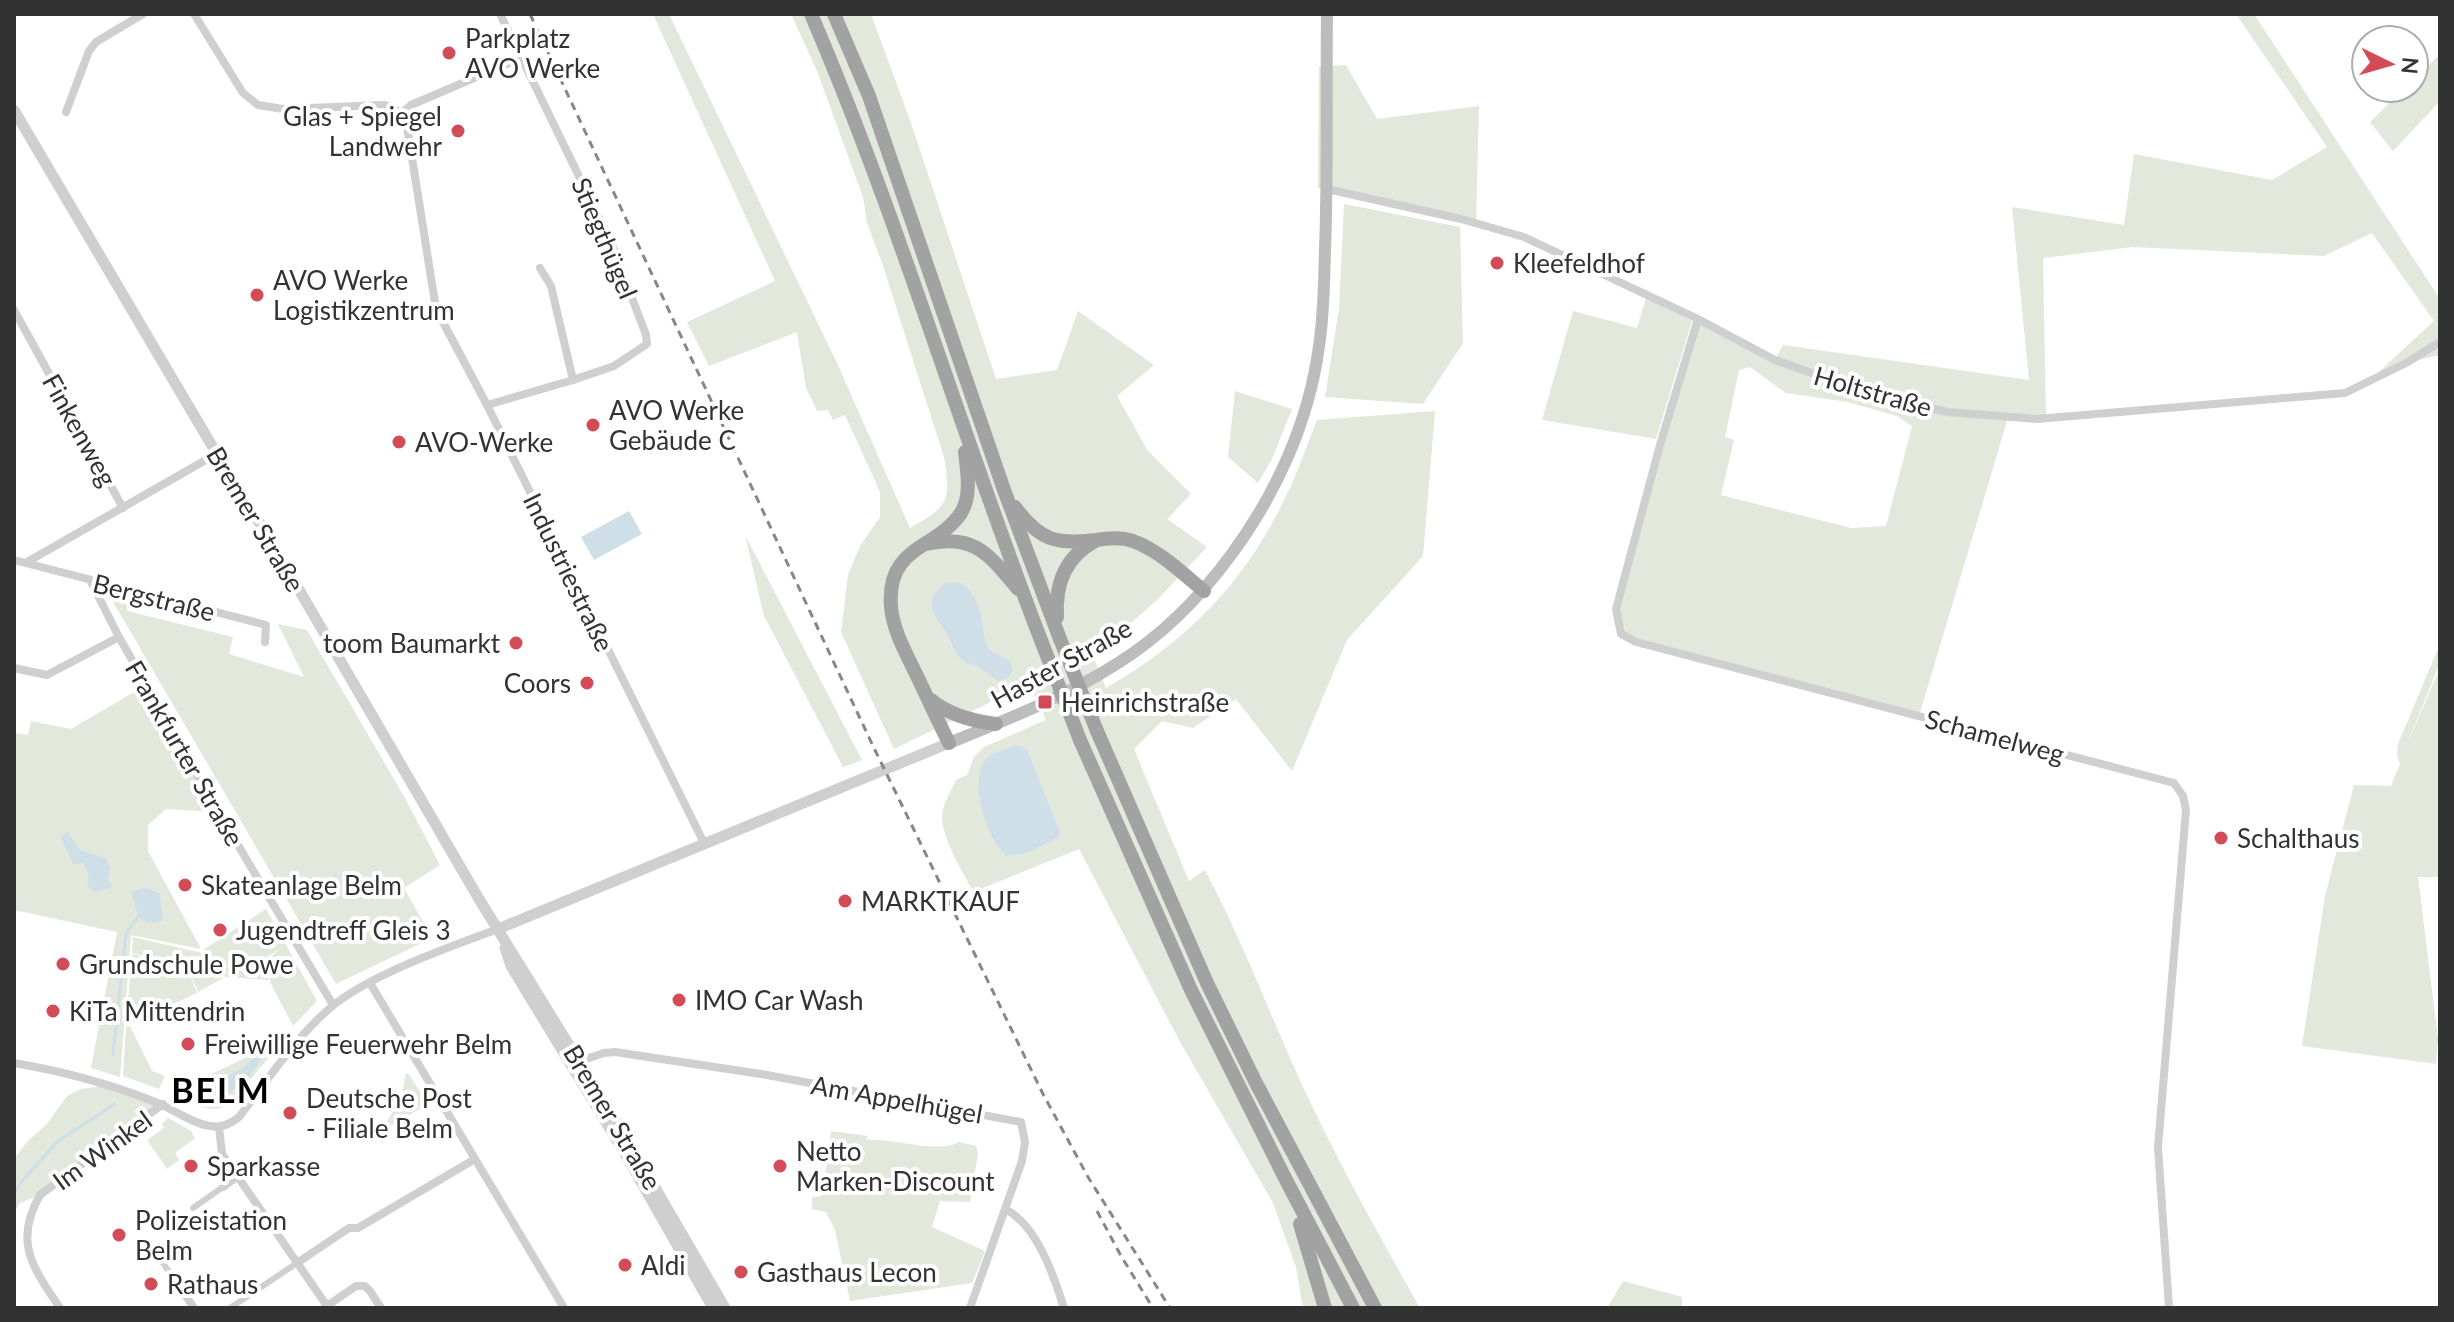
<svg xmlns="http://www.w3.org/2000/svg" width="2454" height="1322" font-family="Lato,sans-serif">
	<rect width="100%" height="100%" fill="#fff"/>
	<g fill="#e2e8dc" fill-rule="evenodd">
		<path d="M653 14H669L837 363 910 528C949 506 951 501 944 457L882 263 867 223 863 197 817 71 791 14H871L911 123 996 379 1057 370 1078 311 1154 365 1117 396 1148 451 1191 494 1167 519 1207 547 1157 600 1131 623 1088 644 1106 688C1188 641 1247 580 1287 494 1299 470 1307 444 1317 420L1435 411 1423 556 1347 640 1292 771 1236 699 1193 728 1162 721 1134 749 1189 881 1205 870C1240 936 1267 1007 1298 1076 1334 1155 1377 1232 1420 1308H1303L1296 1267 1273 1203 1179 1040 1079 849 973 892C963 871 937 832 943 809 946 799 952 789 956 780L967 775 974 757 984 747 1046 720 1030 683 894 749 841 632 848 575 860 546 880 517V492L845 415 833 420 828 410 817 411 806 388 797 332 709 366 687 322 775 281Z"/>
		<path d="M2236 14H2254L2440 299V355L2406 363 2369 381 2434 321 2372 233 2324 256 2133 247 2043 258 2046 419 2008 418 1919 716 1648 645 1621 634 1616 609 1698 319 1775 359 1783 345 2029 380 2012 207 2124 225 2134 154 2272 180 2327 147ZM1750 367 1786 393 1848 402 1897 416 1912 426 1886 526 1851 528 1721 495 1734 440 1725 437 1739 370Z"/>
		<polygon points="2440,54 2440,101 2393,151 2370,122 2405,88 2414,88 2414,79"/>
		<polygon points="1346,65 1377,119 1479,106 1476,223 1318,188 1319,67"/>
		<polygon points="1344,204 1460,227 1463,343 1423,404 1325,397 1339,309"/>
		<polygon points="1646,298 1692,321 1656,439 1542,420 1573,311 1637,328"/>
		<polygon points="1235,391 1292,409 1272,459 1258,483 1228,457"/>
		<polygon points="745,535 862,760 843,767 764,616"/>
		<polygon points="112,600 128,603 127,611 233,637 229,654 304,677 278,624 307,630 405,798 440,865 404,888 432,938 336,984"/>
		<polygon points="2440,644 2440,663 2404,751 2440,668 2440,877 2418,877 2438,1039 2436,1064 2302,1046 2325,896 2354,785 2391,786 2400,764 2397,754 2398,744"/>
		<polygon points="146,685 218,812 166,809 148,825 148,851 201,949 131,935 120,1077 91,1068 117,932 14,910 14,733 28,735 31,721 71,729"/>
		<polygon points="266,909 317,1001 293,1026 270,982 270,958 280,948 268,957 269,980 225,977 203,950"/>
		<polygon points="133,937 202,953 223,978 198,992 186,964 132,953"/>
		<polygon points="132,954 186,965 197,993 126,1026"/>
		<polygon points="130,1026 152,1071 165,1076 159,1089 123,1076 126,1028"/>
		<path d="M262 1050 275 1051 227 1106C209 1113 198 1106 182 1097L188 1085Z"/>
		<polygon points="408,1073 428,1104 389,1127 386,1125 387,1121 401,1098 406,1074"/>
		<polygon points="110,1085 163,1104 40,1195 20,1203 14,1213 14,1159 27,1142 47,1124 67,1096 81,1089"/>
		<polygon points="168,1118 191,1131 195,1138 175,1153 179,1160 167,1169 147,1140 164,1128 162,1124"/>
		<path d="M831 1131 868 1136 866 1140C891 1138 939 1154 959 1142L976 1146 978 1154 970 1202 940 1201 932 1227 985 1251 972 1283 850 1301 835 1230 826 1212 812 1209V1197L822 1196Z"/>
		<polygon points="1623,1281 1682,1297 1682,1308 1607,1308"/>
	</g>
	<g fill="#cedfe8">
		<polygon points="629,511 642,534 594,560 581,537"/>
		<path d="M946 582 962 583C976 596 981 608 983 627 984 633 984 640 987 646 992 656 1007 655 1011 665 1015 675 1006 680 998 681 991 676 984 670 977 666 971 664 965 663 960 658 954 652 952 643 948 635 934 614 921 602 946 582Z"/>
		<path d="M1017 745 1027 749 1060 832 1059 837 1029 852 1006 856C987 838 969 786 984 762 991 752 1006 749 1017 745Z"/>
		<path d="M69 832C79 857 86 849 106 859L110 867 108 879 113 887 94 892 87 886 89 875 83 863 73 864 60 836Z"/>
		<polygon points="148,888 160,894 163,921 148,923 138,917 131,891"/>
		<path d="M257 1055 262 1056C257 1072 230 1097 213 1101L205 1095 204 1087 207 1082C228 1078 242 1070 257 1055Z"/>
	</g>
	<g fill="none" stroke-linecap="round" stroke-linejoin="round">
		<g stroke="#cedfe8" stroke-width="3">
			<polyline points="131,927 138,917"/>
			<polyline points="113,1055 126,934 129,929"/>
			<polyline points="14,1194 23,1180 58,1141 115,1104"/>
		</g>
		<g stroke="#cfcfcf" stroke-width="6">
			<polyline points="193,1208 223,1187"/>
			<polyline points="151,1246 179,1286"/>
			<polyline points="230,1308 297,1263"/>
		</g>
		<g stroke="#cfcfcf" stroke-width="8">
			<polyline points="194,14 243,93 258,105 283,109 384,105 393,107 406,120 436,309 487,405 704,843"/>
			<polyline points="66,112 89,51 96,42 143,14"/>
			<polyline points="401,113 411,105 521,58"/>
			<polyline points="1327,189 1461,219 1524,237 1698,319 1775,360 1862,391 1947,412 2037,419 2345,393 2406,363 2440,342"/>
			<polyline points="540,268 551,286 573,380"/>
			<polyline points="14,310 123,508"/>
			<polyline points="1698,319 1660,445 1616,609 1621,634 1636,642 2174,783 2183,796 2186,810 2158,1147 2169,1308"/>
			<polyline points="487,405 573,380 614,366 647,344 646,335 611,242 500,14"/>
			<polyline points="14,560 266,625 265,642"/>
			<polyline points="27,562 218,453"/>
			<polyline points="90,580 119,637 210,798 333,1005"/>
			<polyline points="14,668 47,675 119,637"/>
			<polyline points="370,983 564,1308"/>
			<polyline points="580,1061 604,1053 615,1052 761,1074 1021,1122 1025,1142 1022,1161 970,1308"/>
			<path d="M14 1063C62 1071 107 1083 153 1101 172 1108 190 1123 210 1126 222 1128 230 1124 239 1117 268 1080 294 1039 330 1008 369 975 449 947 498 929"/>
			<polyline points="219,1127 222,1154 327,1306"/>
			<polyline points="223,1187 238,1176"/>
			<path d="M1005 1209C1037 1225 1054 1276 1064 1308"/>
			<polyline points="297,1263 349,1228 358,1228 475,1159"/>
			<polyline points="179,1286 194,1308"/>
			<path d="M60 1308C33 1268 13 1242 40 1195L163 1104"/>
			<polyline points="324,1308 356,1286 365,1286 370,1291 381,1308"/>
		</g>
		<g stroke="#cfcfcf" stroke-width="11">
			<polyline points="14,110 241,495 266,533 479,899 625,1136 725,1308"/>
			<polyline points="498,929 949,743"/>
			<polyline points="505,948 511,966 624,1152 713,1308"/>
		</g>
		<path stroke="#bcbcbc" stroke-width="12" d="M949 743C1006 720 1067 696 1118 663 1163 635 1200 597 1231 555 1276 494 1309 422 1319 346 1324 314 1324 281 1325 250 1328 171 1326 93 1327 14"/>
		<g stroke="#a2a2a2" stroke-width="14">
			<path d="M811 14C900 221 962 438 1044 648"/>
			<polyline points="834,14 869,96 1004,490 1060,639"/>
			<path d="M1015 507C1039 540 1056 545 1096 540 1108 538 1121 537 1133 541 1160 551 1182 573 1204 591"/>
			<path d="M926 544C975 533 989 555 1018 589"/>
			<path d="M1057 617C1055 585 1065 557 1095 541"/>
			<path d="M931 700C949 715 972 721 996 724"/>
			<polyline points="1097,731 1207,983 1256,1083 1375,1308"/>
			<polyline points="1080,740 1191,990 1285,1178 1353,1308"/>
			<path d="M949 743C938 721 928 699 917 676 907 655 893 631 891 607 886 545 936 550 961 513 972 495 967 471 965 452"/>
			<polyline points="1300,1224 1325,1308"/>
		</g>
		<g stroke="#878787" stroke-width="3" stroke-dasharray="8 6" stroke-linecap="butt">
			<polyline points="530,14 873,746 1043,1094 1088,1177 1170,1308"/>
			<polyline points="1097,1211 1121,1256 1153,1308"/>
		</g>
		<g stroke="#a2a2a2" stroke-width="14">
			<polyline points="1060,639 1097,731"/>
			<polyline points="1044,648 1080,740"/>
		</g>
	</g>
	<g fill="#d34b57" stroke="#fff" stroke-width="3">
		<circle cx="449" cy="53" r="8"/>
		<circle cx="458" cy="131" r="8"/>
		<circle cx="1497" cy="263" r="8"/>
		<circle cx="257" cy="295" r="8"/>
		<circle cx="593" cy="425" r="8"/>
		<circle cx="399" cy="442" r="8"/>
		<circle cx="516" cy="643" r="8"/>
		<circle cx="587" cy="683" r="8"/>
		<rect x="1037" y="694" width="16" height="16" rx="4"/>
		<circle cx="2221" cy="838" r="8"/>
		<circle cx="185" cy="885" r="8"/>
		<circle cx="845" cy="901" r="8"/>
		<circle cx="220" cy="930" r="8"/>
		<circle cx="63" cy="964" r="8"/>
		<circle cx="679" cy="1000" r="8"/>
		<circle cx="53" cy="1011" r="8"/>
		<circle cx="188" cy="1044" r="8"/>
		<circle cx="290" cy="1113" r="8"/>
		<circle cx="191" cy="1166" r="8"/>
		<circle cx="780" cy="1166" r="8"/>
		<circle cx="119" cy="1235" r="8"/>
		<circle cx="625" cy="1265" r="8"/>
		<circle cx="741" cy="1272" r="8"/>
		<circle cx="151" cy="1284" r="8"/>
	</g>
	<g text-anchor="middle" dominant-baseline="central" stroke-width="8" stroke-linejoin="round" paint-order="stroke">
		<g font-size="26" fill="#323232" stroke="#fff" text-anchor="start">
			<text x="465" y="38">Parkplatz<tspan x="465" dy="30">AVO Werke</tspan></text>
			<text x="442" y="116" text-anchor="end">Glas + Spiegel<tspan x="442" dy="30">Landwehr</tspan></text>
			<text x="1513" y="263">Kleefeldhof</text>
			<text x="273" y="280">AVO Werke<tspan x="273" dy="30">Logistikzentrum</tspan></text>
			<text x="609" y="410">AVO Werke<tspan x="609" dy="30">Gebäude C</tspan></text>
			<text x="415" y="442">AVO-Werke</text>
			<text x="500" y="643" text-anchor="end">toom Baumarkt</text>
			<text x="571" y="683" text-anchor="end">Coors</text>
			<text x="1061" y="702">Heinrichstraße</text>
			<text x="2237" y="838">Schalthaus</text>
			<text x="201" y="885">Skateanlage Belm</text>
			<text x="861" y="901">MARKTKAUF</text>
			<text x="236" y="930">Jugendtreff Gleis 3</text>
			<text x="79" y="964">Grundschule Powe</text>
			<text x="695" y="1000">IMO Car Wash</text>
			<text x="69" y="1011">KiTa Mittendrin</text>
			<text x="204" y="1044">Freiwillige Feuerwehr Belm</text>
			<text x="306" y="1098">Deutsche Post<tspan x="306" dy="30">- Filiale Belm</tspan></text>
			<text x="796" y="1151">Netto<tspan x="796" dy="30">Marken-Discount</tspan></text>
			<text x="207" y="1166">Sparkasse</text>
			<text x="135" y="1220">Polizeistation<tspan x="135" dy="30">Belm</tspan></text>
			<text x="641" y="1265">Aldi</text>
			<text x="757" y="1272">Gasthaus Lecon</text>
			<text x="167" y="1284">Rathaus</text>
		</g>
		<g font-size="26" fill="#323232" stroke="#fff">
			<text transform="translate(605 238) rotate(67)">Stiegthügel</text>
			<text transform="translate(1873 391) rotate(16)">Holtstraße</text>
			<text transform="translate(80 430) rotate(61)">Finkenweg</text>
			<text transform="translate(256 519) rotate(59)">Bremer Straße</text>
			<text transform="translate(569 572) rotate(64)">Industriestraße</text>
			<text transform="translate(154 597) rotate(14)">Bergstraße</text>
			<text transform="translate(1061 663) rotate(-29)">Haster Straße</text>
			<text transform="translate(1995 736) rotate(15)">Schamelweg</text>
			<text transform="translate(185 753) rotate(60)">Frankfurter Straße</text>
			<text transform="translate(897 1099) rotate(10)">Am Appelhügel</text>
			<text transform="translate(613 1117) rotate(59)">Bremer Straße</text>
			<text transform="translate(102 1150) rotate(-36)">Im Winkel</text>
		</g>
		<g font-size="34" font-weight="bold" letter-spacing="2" fill="#000" stroke="#fff">
			<text x="221" y="1089">BELM</text>
		</g>
	</g>
	<rect width="2454" height="1322" fill="none" stroke="#323232" stroke-width="32"/>
	<g transform="translate(2390 64) rotate(95)"><circle r="38" fill="#ffffff" stroke="#adadad" stroke-width="2"/>
	<path d="M0-6L14 30L0 20L-14 30Z" fill="#d34b57"/>
	<text y="-12" font-size="22" font-weight="bold" text-anchor="middle" fill="#323232">N</text>
	</g>
</svg>
